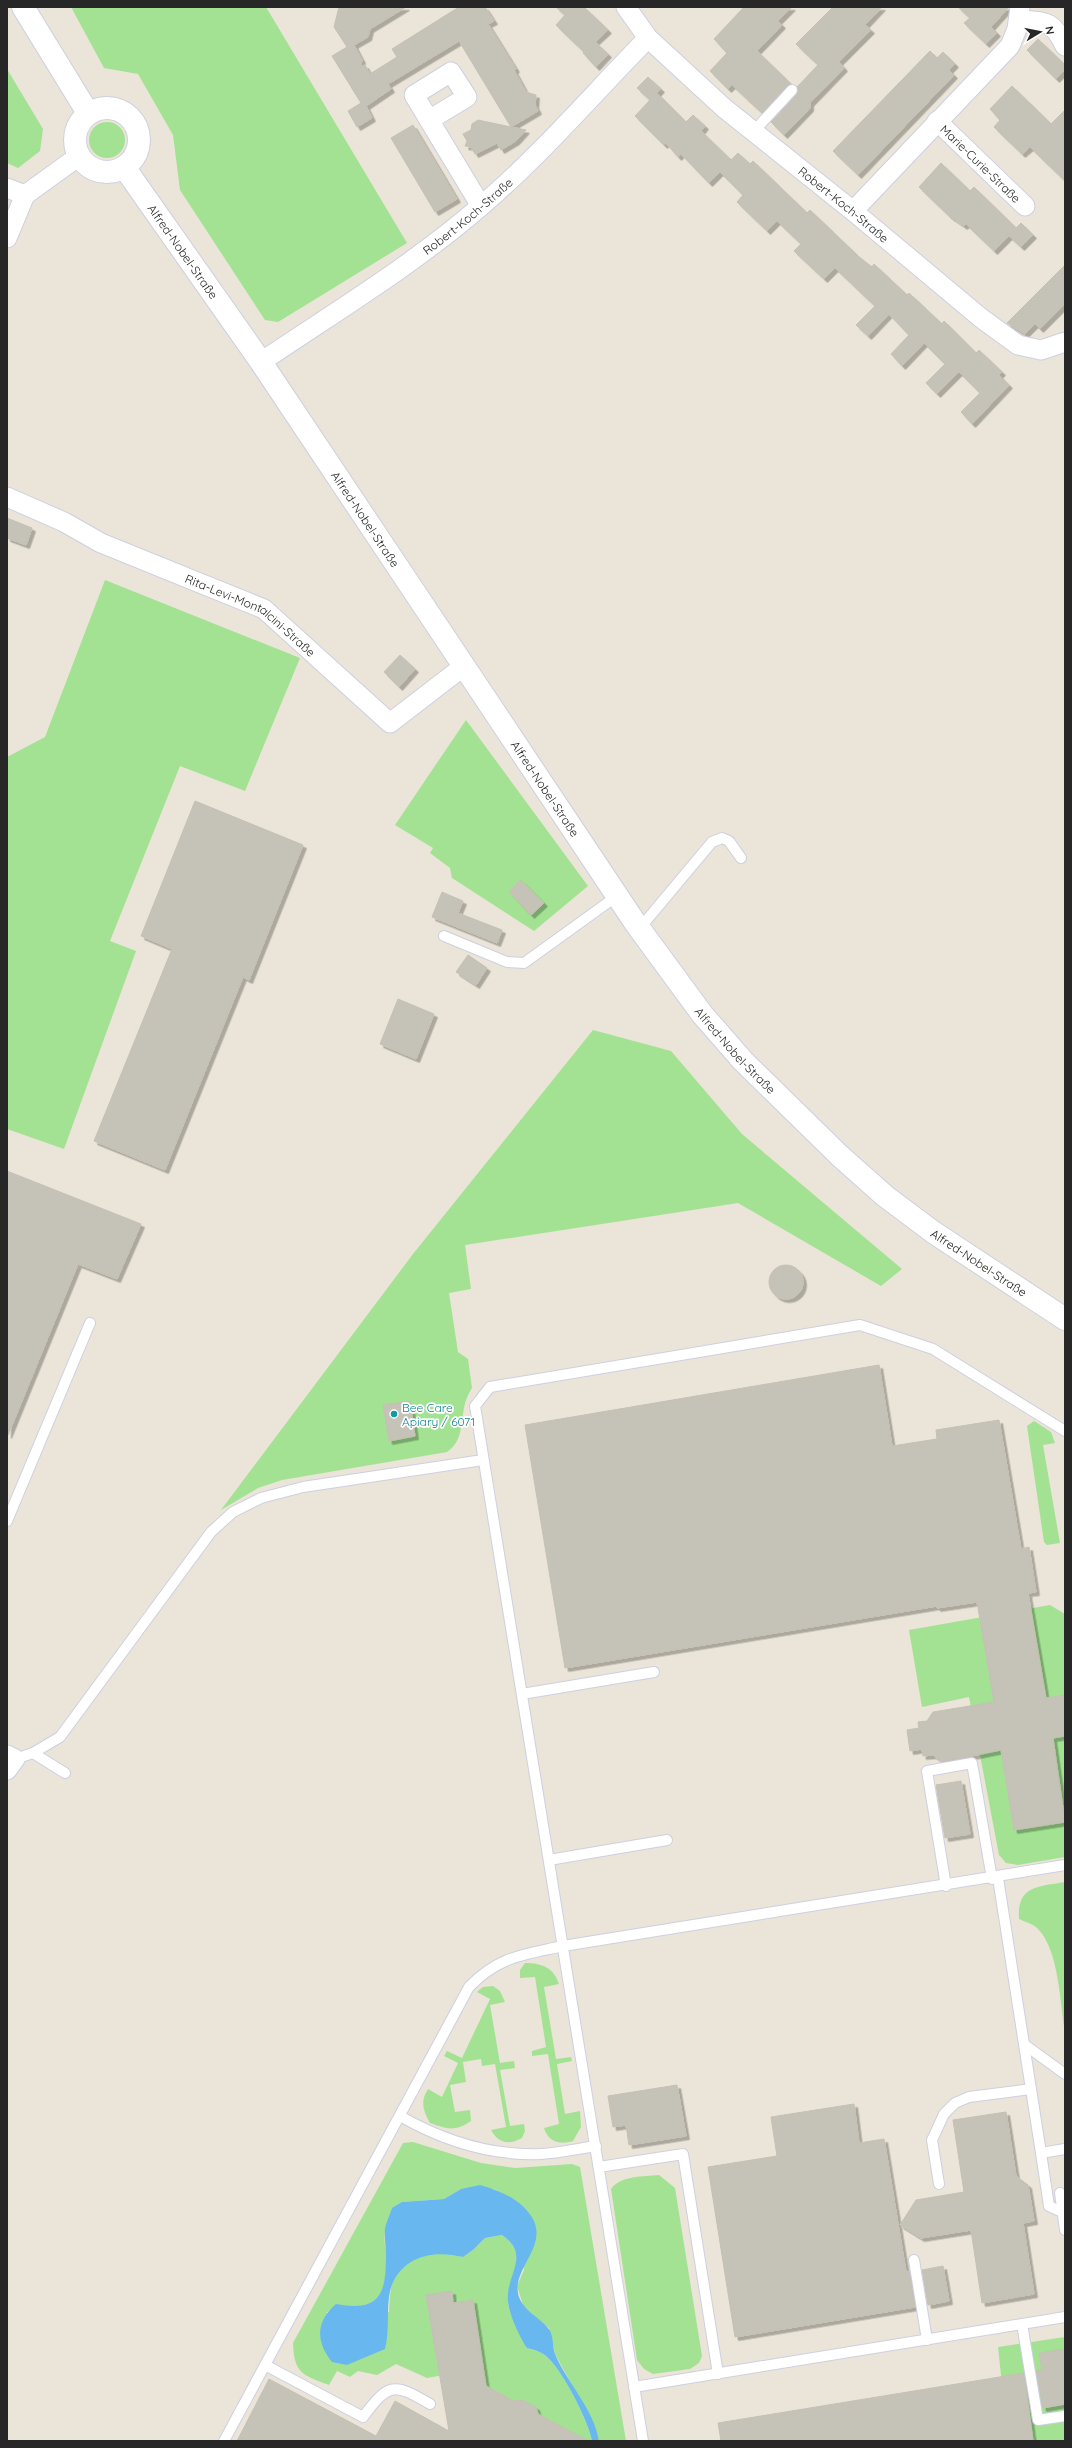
<svg xmlns="http://www.w3.org/2000/svg" width="1072" height="2448" font-family="Quicksand,sans-serif">
	<defs>
		<filter id="shadow"><feDropShadow dx="3.5" dy="3.5" stdDeviation="0" flood-color="#0004"/></filter>
	</defs>
	<rect width="100%" height="100%" fill="#eae5d8"/>
	<g fill="#a3e293">
		<polygon points="71,7 266,7 407,243 278,322 265,320 180,190 173,135 138,74 104,68"/>
		<polygon points="7,69 43,129 40,151 18,168 7,163"/>
		<circle cx="107" cy="140" r="18"/>
		<polygon points="105,580 300,658 245,791 180,766 110,941 136,951 64,1149 7,1129 7,757 45,737"/>
		<polygon points="466,720 588,886 534,931 452,878 450,868 430,853 433,848 395,825"/>
		<path d="M593 1030 671 1051 742 1134 902 1269 881 1286 738 1203 465 1245 471 1289 449 1293 458 1352 468 1359 472 1388C456 1412 469 1437 447 1452L282 1480 258 1488 221 1510 413 1254Z"/>
		<polygon points="1034,1421 1051,1432 1055,1443 1043,1445 1060,1543 1047,1545 1044,1542 1027,1426"/>
		<polygon points="1050,1605 1065,1614 1065,1857 1018,1865 1006,1863 999,1855 969,1697 922,1707 909,1630"/>
		<path d="M1065 1882V2032C1060 2004 1059 1950 1038 1929 1034 1924 1025 1922 1019 1919 1017 1885 1038 1887 1065 1882Z"/>
		<path d="M525 1963C542 1963 554 1968 559 1984L544 1987 556 2059 571 2057 572 2061 557 2064 565 2114 580 2111 581 2127 573 2141C560 2145 548 2142 544 2128L559 2124 548 2054 532 2056V2051L546 2047 535 1977 520 1978V1970Z"/>
		<path d="M493 1986 500 1991 505 2002 490 2005 500 2063 514 2061 515 2068 500 2070 510 2126 524 2124 525 2131 522 2138C509 2145 499 2144 491 2130L506 2127 495 2064 482 2066 481 2059 463 2062 466 2082 450 2085 455 2112 470 2110 471 2121C455 2132 447 2129 430 2123 423 2110 420 2102 428 2089L442 2097 458 2063 444 2056 447 2051 462 2058 490 1999 477 1992 483 1987Z"/>
		<path d="M413 2142 481 2163 515 2168 572 2164 580 2167 626 2441H599L595 2427 555 2354 549 2328 524 2308 517 2286 524 2270 519 2203 494 2189H461L444 2199 402 2202C397 2211 389 2220 386 2229 383 2235 385 2244 386 2250 387 2292 383 2312 336 2305L326 2313 389 2312C390 2300 389 2284 397 2273 411 2251 441 2251 463 2257L473 2250 485 2238 502 2235C532 2256 506 2274 508 2302 509 2316 521 2334 527 2348 535 2350 543 2352 549 2359 563 2372 589 2422 592 2441H534L449 2374 427 2378 396 2364 377 2375 358 2371 350 2377 337 2371 329 2385C302 2375 294 2373 293 2343L403 2143Z"/>
		<path d="M659 2175 675 2188 702 2356 699 2363 690 2369 653 2374 644 2369 637 2360 611 2189C621 2175 643 2177 659 2175Z"/>
		<polygon points="1065,2337 1065,2441 1008,2441 998,2347"/>
	</g>
	<path fill="#68b8ef" d="M480 2185C500 2191 522 2199 533 2219 548 2248 510 2270 519 2297 525 2312 538 2316 548 2328 554 2334 552 2346 555 2354 567 2383 594 2409 599 2441H592C589 2422 563 2372 549 2359 543 2352 535 2350 527 2348 520 2338 509 2314 508 2302 505 2274 532 2256 502 2235L485 2238 473 2250 463 2257C432 2249 399 2257 390 2291 386 2310 390 2330 385 2349L347 2365 332 2362C316 2342 315 2322 336 2304 380 2312 386 2295 386 2254 386 2246 384 2237 385 2229 386 2222 390 2215 392 2208L402 2202 444 2199 461 2189Z"/>
	<g fill="#c5c2b8" stroke="#c5c1b2" filter="url(#shadow)">
		<polygon points="339,7 406,7 370,29 368,37 354,45 362,60 360,67 365,65 370,74 397,57 392,49 459,7 485,7 494,21 488,24 516,69 514,70 526,92 536,95 535,105 538,111 511,127 526,130 516,141 501,150 497,143 475,154 471,147 465,146 467,141 463,134 471,130 472,124 478,120 511,127 459,41 388,84 391,89 366,106 372,118 357,127 348,111 361,103 332,56 347,47 334,27"/>
		<polygon points="556,7 584,7 608,30 595,42 608,54 596,67 583,53 584,52 556,25 565,15"/>
		<polygon points="744,7 792,7 778,21 782,25 757,51 791,84 762,113 732,85 728,89 710,71 727,53 714,39"/>
		<polygon points="833,7 882,7 865,25 871,30 839,62 844,68 810,103 810,108 784,135 771,122 797,94 797,87 818,65 796,44"/>
		<polygon points="958,7 1009,7 991,27 997,33 986,44 964,23 970,18"/>
		<polygon points="1038,39 1065,65 1065,70 1056,79 1027,50"/>
		<polygon points="930,51 937,58 943,52 955,64 949,70 954,75 858,175 833,151"/>
		<polygon points="648,77 661,89 653,97 657,93 686,122 693,115 705,126 701,131 731,160 738,153 750,164 753,161 807,213 810,210 858,256 872,267 874,264 907,295 909,293 942,324 944,321 976,353 979,350 1002,372 999,375 1009,385 972,424 961,412 980,393 959,372 937,394 926,383 945,364 924,343 902,366 891,354 909,335 889,314 868,336 856,325 875,306 835,268 824,279 794,251 801,244 777,221 767,231 737,202 743,195 720,172 709,183 681,154 678,157 666,143 664,145 635,116 650,100 637,88"/>
		<polygon points="1012,86 1051,124 1065,110 1065,181 1030,147 1022,154 994,127 1000,120 990,109"/>
		<polygon points="413,125 457,199 435,212 391,138"/>
		<polygon points="941,163 970,191 974,187 1016,228 1021,223 1033,235 1021,247 1009,236 994,251 966,224 964,226 948,215 919,187"/>
		<polygon points="1065,265 1065,304 1040,329 1035,324 1025,334 1007,323"/>
		<polygon points="7,518 32,528 26,545 7,538"/>
		<polygon points="400,655 415,669 399,687 384,672"/>
		<polygon points="195,801 303,845 249,980 243,977 165,1170 94,1141 172,949 141,936"/>
		<polygon points="521,880 544,903 531,915 509,892"/>
		<polygon points="442,892 463,901 458,913 502,930 497,943 432,917"/>
		<polygon points="468,955 487,968 476,985 456,972"/>
		<polygon points="398,999 434,1014 416,1059 380,1044"/>
		<polygon points="7,1171 141,1224 117,1279 78,1264 8,1435"/>
		<circle cx="786" cy="1282" r="17"/>
		<polygon points="879,1365 892,1446 937,1439 936,1430 999,1420 1021,1549 1029,1547 1036,1592 1028,1593 1046,1698 1065,1695 1065,1736 1053,1738 1065,1822 1014,1830 1001,1750 942,1762 933,1755 923,1756 922,1749 910,1751 907,1730 919,1728 918,1722 927,1721 933,1712 994,1702 977,1602 937,1608 937,1606 565,1668 525,1425"/>
		<polygon points="410,1401 415,1436 389,1441 383,1405"/>
		<polygon points="961,1781 970,1834 945,1838 936,1785"/>
		<polygon points="677,2085 686,2136 629,2145 626,2125 613,2127 608,2096"/>
		<polygon points="854,2104 859,2143 884,2139 906,2272 909,2272 915,2307 735,2337 708,2167 777,2156 771,2117"/>
		<polygon points="1006,2112 1016,2176 1028,2185 1034,2221 1023,2223 1034,2294 982,2303 971,2230 921,2238 900,2225 916,2200 964,2192 953,2120"/>
		<polygon points="943,2266 949,2301 928,2305 922,2270"/>
		<polygon points="452,2291 453,2303 473,2300 486,2386 514,2401 522,2400 536,2407 538,2414 589,2441 237,2441 269,2379 376,2436 395,2401 449,2431 426,2295"/>
		<polygon points="1065,2349 1065,2404 1043,2408 1036,2371 1042,2370 1039,2353"/>
		<polygon points="1024,2373 1033,2441 721,2441 718,2423"/>
	</g>
	<g fill="none" stroke-linecap="round" stroke-linejoin="round">
		<g stroke="#cecfe1" stroke-width="12">
			<g id="lane">
				<polyline points="753,132 792,90"/>
				<polyline points="640,928 712,842 722,838 729,841 741,858"/>
				<polyline points="444,936 507,962 524,963 617,896"/>
				<polyline points="7,1521 90,1323"/>
				<polyline points="522,1694 654,1672"/>
				<polyline points="33,1753 65,1773"/>
				<polyline points="15,1759 33,1753 60,1737 211,1532 233,1512 261,1498 303,1487 483,1460"/>
				<polyline points="549,1860 667,1840"/>
				<polyline points="998,1878 1041,2153 1065,2149"/>
				<polyline points="946,1886 927,1771 972,1763 992,1879"/>
				<polyline points="1025,2045 1065,2074"/>
				<path d="M400 2116C442 2140 491 2156 541 2154 559 2153 577 2149 596 2146"/>
				<polyline points="1041,2153 1049,2206 1062,2212"/>
				<polyline points="599,2167 683,2154 718,2374"/>
				<polyline points="939,2184 932,2140 944,2114 955,2103 969,2097 1031,2089"/>
				<polyline points="1060,2193 1065,2230"/>
				<polyline points="914,2260 927,2340"/>
				<polyline points="1022,2324 1038,2420 1065,2416"/>
				<polyline points="634,2387 1065,2317"/>
				<path d="M430 2404C394 2383 389 2382 363 2417L265 2365 469 1987C499 1956 523 1955 563 1946L1065 1865"/>
				<polyline points="224,2441 265,2365"/>
				<polyline points="643,2441 475,1406 490,1387 860,1325 933,1349 1065,1431"/>
			</g>
		</g>
		<g stroke="#cecfe1" stroke-width="21">
			<g id="street">
				<path id="s1" d="M626 7 648 38 724 108 853 211 981 318 1018 345 1041 350 1065 342"/>
				<path d="M1019 20C1047 22 1052 20 1065 46"/>
				<polyline points="429,120 467,97 451,72 414,95 481,206"/>
				<path id="s2" d="M937 121 1025 206"/>
				<polyline points="7,188 25,195"/>
				<polyline points="853,211 1010,46 1017,29 1020,7"/>
				<polyline points="7,238 25,195 79,156"/>
				<path id="s3" d="M261 362C335 312 413 265 481 206 541 155 592 95 648 38"/>
				<path id="s4" d="M7 497 64 522 101 543 264 609 390 723 464 666"/>
				<polyline points="7,1755 15,1759 7,1770"/>
			</g>
		</g>
		<g stroke="#cecfe1" stroke-width="24">
			<g id="secondary">
				<polyline points="23,7 88,113"/>
				<circle cx="107" cy="140" r="32"/>
				<path id="s5" d="M124 167 261 362 636 924 702 1014 743 1061 840 1156 885 1196 933 1232 1065 1319"/>
			</g>
		</g>
		<use href="#lane" stroke="#fff" stroke-width="10"/>
		<use href="#street" stroke="#fff" stroke-width="19"/>
		<use href="#secondary" stroke="#fff" stroke-width="22"/>
	</g>
	<circle fill="#0f9aa8" stroke="#fff" stroke-width="1.5" cx="394" cy="1414" r="4"/>
	<g text-anchor="middle" dominant-baseline="central" stroke-width="3.5" stroke-linejoin="round" paint-order="stroke">
		<g font-size="12" fill="#272727" stroke="#fff">
			<text stroke="none"><textPath href="#s2" startOffset="61">Marie-Curie-Straße</textPath></text>
			<text stroke="none"><textPath href="#s1" startOffset="295">Robert-Koch-Straße</textPath></text>
			<text stroke="none"><textPath href="#s3" startOffset="253">Robert-Koch-Straße</textPath></text>
			<text stroke="none"><textPath href="#s5" startOffset="103">Alfred-Nobel-Straße</textPath></text>
			<text stroke="none"><textPath href="#s5" startOffset="427">Alfred-Nobel-Straße</textPath></text>
			<text stroke="none"><textPath href="#s4" startOffset="272">Rita-Levi-Montalcini-Straße</textPath></text>
			<text stroke="none"><textPath href="#s5" startOffset="751">Alfred-Nobel-Straße</textPath></text>
			<text stroke="none"><textPath href="#s5" startOffset="1075">Alfred-Nobel-Straße</textPath></text>
			<text stroke="none"><textPath href="#s5" startOffset="1399">Alfred-Nobel-Straße</textPath></text>
		</g>
		<g font-size="12" fill="#0d838f" stroke="#fff" text-anchor="start">
			<text x="402" y="1407">Bee Care<tspan x="402" dy="14">Apiary / 6071</tspan></text>
		</g>
	</g>
	<rect width="1072" height="2448" fill="none" stroke="#272727" stroke-width="16"/>
	<g transform="translate(1040 32) rotate(80)" stroke="#ffffff" stroke-width="3" paint-order="stroke">
	<path d="M0-3L7 15L0 10L-7 15Z" fill="#272727"/>
	<text y="-6" font-size="11" font-weight="bold" text-anchor="middle" fill="#272727">N</text>
	</g>
</svg>
